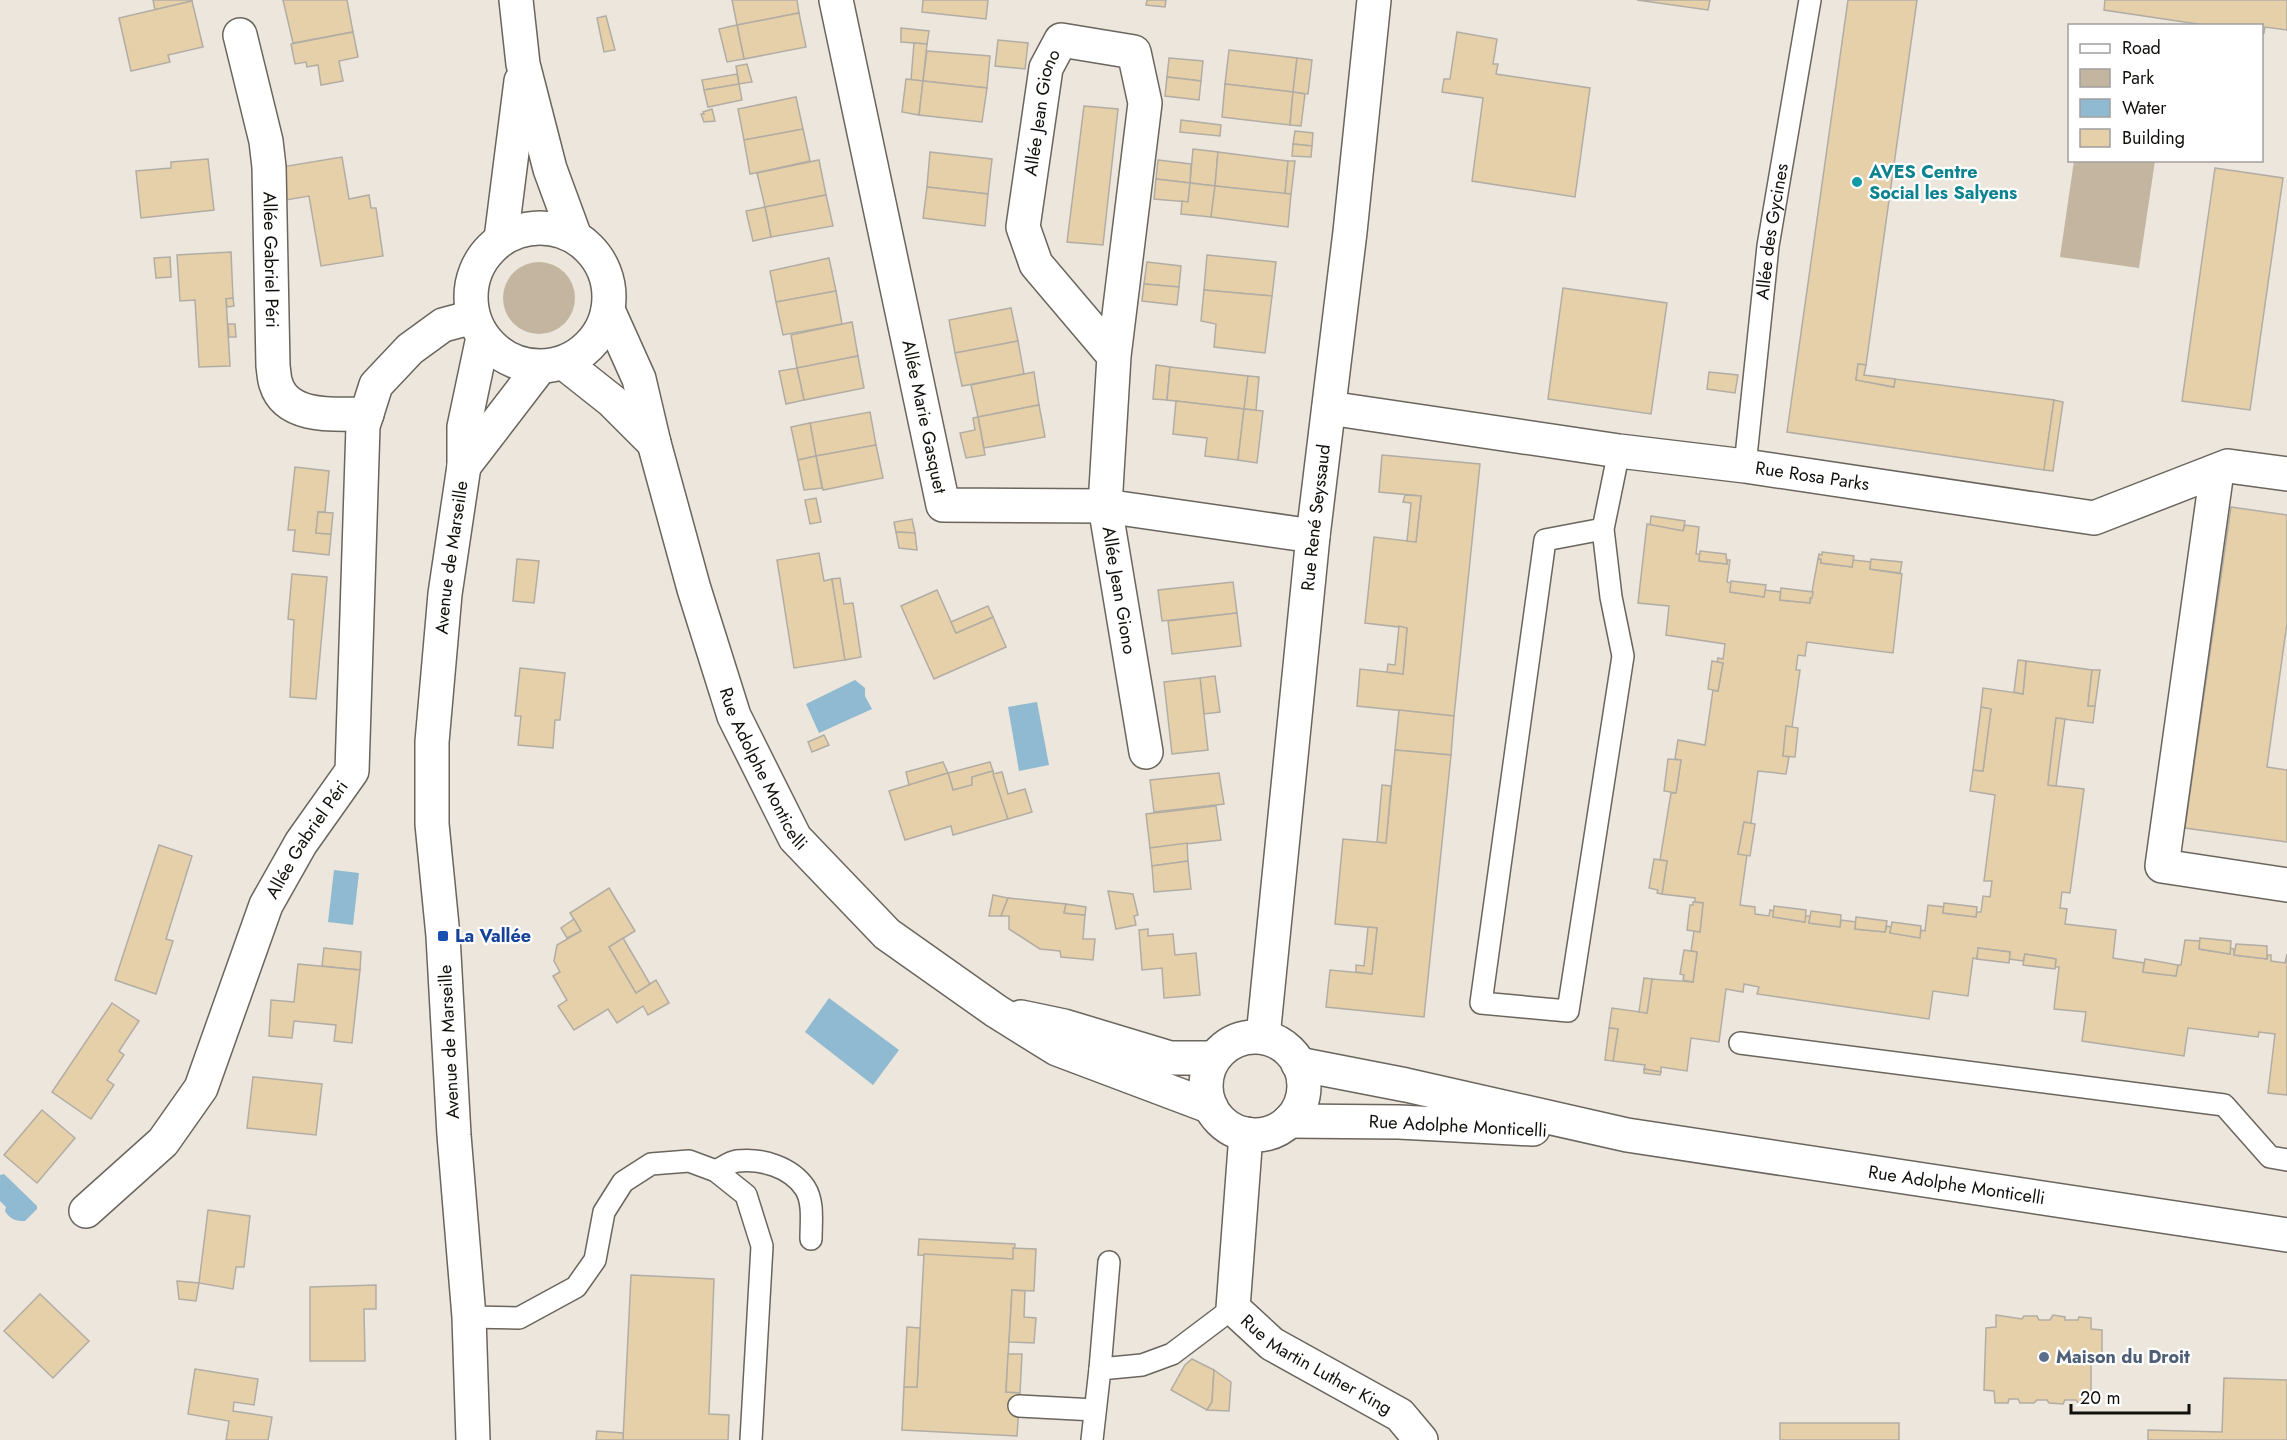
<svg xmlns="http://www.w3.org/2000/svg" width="2287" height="1440" font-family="Jost,sans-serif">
	<rect width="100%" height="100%" fill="#ece6dd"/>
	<g fill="#c3b59f">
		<polygon points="2074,161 2155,161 2139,268 2060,257"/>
		<circle cx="539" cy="298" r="36"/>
	</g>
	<g fill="#8fbad1">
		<polygon points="855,680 865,688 865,696 872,709 819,733 806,704"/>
		<polygon points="1037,702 1049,765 1019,771 1008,707"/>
		<polygon points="334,870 359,873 353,925 328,922"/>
		<polygon points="829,998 899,1050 873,1085 805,1032"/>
		<path d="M4 1174 37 1206V1209L25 1221C17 1221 10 1220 5 1211L6 1207 0 1201V1175Z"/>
	</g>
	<g fill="#e6d0a9" stroke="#b2ada4" stroke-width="1.5">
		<polygon points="153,0 192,0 192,1 155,10"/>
		<polygon points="283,0 347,0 353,32 293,43"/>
		<polygon points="732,0 797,0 799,13 737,25"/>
		<polygon points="923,0 988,0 986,19 922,12"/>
		<polygon points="1147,0 1166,0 1165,7 1146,5"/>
		<polygon points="1637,0 1710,0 1708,10"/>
		<polygon points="1848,0 1917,0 1866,365 1858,364 1856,380 1894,387 1895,379 2054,400 2044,470 1787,432"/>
		<polygon points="2105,0 2287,0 2287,30 2265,27 2264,33 2262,33 2262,26 2211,26 2104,10"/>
		<polygon points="192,1 203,47 168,55 170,62 131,71 119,18"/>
		<polygon points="799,13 806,47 744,59 737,25"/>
		<polygon points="606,16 615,50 604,52 597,18"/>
		<polygon points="737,25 744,59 727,62 719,29"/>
		<polygon points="901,28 929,31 927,44 901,42"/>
		<polygon points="353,32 358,57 339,61 343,81 321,85 318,65 307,67 306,62 295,64 291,44"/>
		<polygon points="1457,32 1497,39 1493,64 1498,64 1496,74 1590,88 1575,197 1472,181 1483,98 1442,92 1444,79 1450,79"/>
		<polygon points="998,40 1028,43 1025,69 995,66"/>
		<polygon points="914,43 927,44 923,81 911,80"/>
		<polygon points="1229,50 1297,58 1293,92 1225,84"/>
		<polygon points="927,51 990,56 987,88 923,81"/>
		<polygon points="1169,58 1203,61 1201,81 1167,77"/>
		<polygon points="1297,58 1312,60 1308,94 1293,92"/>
		<polygon points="747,64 752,82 739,84 736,66"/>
		<polygon points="737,74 739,84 704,90 702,80"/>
		<polygon points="1167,77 1201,81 1199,100 1165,96"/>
		<polygon points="906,79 923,81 919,115 902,112"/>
		<polygon points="923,81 987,88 982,122 919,115"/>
		<polygon points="739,84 742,100 708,107 704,90"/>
		<polygon points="1225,84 1293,92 1290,125 1222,117"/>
		<polygon points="1293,92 1305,94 1301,126 1290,125"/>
		<polygon points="796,97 803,129 744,140 738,109"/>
		<polygon points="1084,106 1118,109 1103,245 1067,242"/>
		<polygon points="712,109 715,121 704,122 701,114 704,114 703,112"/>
		<polygon points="1181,120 1221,125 1220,136 1180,132"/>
		<polygon points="803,129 810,161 750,174 744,140"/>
		<polygon points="1295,131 1313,133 1312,146 1293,144"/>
		<polygon points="1293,144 1312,146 1311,157 1292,156"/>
		<polygon points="1193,149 1218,152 1215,186 1190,183"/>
		<polygon points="930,152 992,159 988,194 927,187"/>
		<polygon points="1218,152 1288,161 1285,194 1215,186"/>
		<polygon points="342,157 349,199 369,195 371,208 376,208 383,256 321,266 309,196 286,200 281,167"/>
		<polygon points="208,159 214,210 141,218 136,171 171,168 171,162"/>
		<polygon points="819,160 826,195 765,207 757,173"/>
		<polygon points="1158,160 1191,164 1190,183 1156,179"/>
		<polygon points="1288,161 1295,161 1291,194 1285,194"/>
		<polygon points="2215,168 2283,178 2250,410 2182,401"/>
		<polygon points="1156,179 1190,183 1188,202 1154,199"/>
		<polygon points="1190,183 1215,186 1211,217 1181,214 1182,201 1188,202"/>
		<polygon points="1215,186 1291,194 1288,227 1211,217"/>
		<polygon points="927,187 988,194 985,226 923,218"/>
		<polygon points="826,195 833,226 771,237 765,207"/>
		<polygon points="765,207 771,237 753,241 746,211"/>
		<polygon points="231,252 233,298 226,299 230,366 199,367 195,300 180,301 177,255"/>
		<polygon points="1207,255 1276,262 1272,296 1204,290"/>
		<polygon points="170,257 171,277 156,278 154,258"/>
		<polygon points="829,258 836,291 776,302 770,271"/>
		<polygon points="1147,262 1181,266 1179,287 1144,284"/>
		<polygon points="1144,284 1179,287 1177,305 1142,301"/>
		<polygon points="1563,288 1667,303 1651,414 1548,399"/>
		<polygon points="1204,290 1272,296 1265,353 1214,347 1216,324 1201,321"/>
		<polygon points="836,291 842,324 783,335 776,302"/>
		<polygon points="233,298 234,306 227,307 226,299"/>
		<polygon points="1011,308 1018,341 955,353 949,320"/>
		<polygon points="852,322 858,356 797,368 791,335"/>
		<polygon points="228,324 235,324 236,337 229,337"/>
		<polygon points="1018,341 1024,374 962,386 955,353"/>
		<polygon points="858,356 864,388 804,400 797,368"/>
		<polygon points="1858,364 1866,365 1864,375 1895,379 1894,387 1856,380"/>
		<polygon points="1156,365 1170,367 1167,400 1153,399"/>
		<polygon points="1170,367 1248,376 1244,409 1167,400"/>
		<polygon points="797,368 804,400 786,404 779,371"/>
		<polygon points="1034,372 1039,405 978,417 971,385"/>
		<polygon points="1709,372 1738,375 1735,393 1707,389"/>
		<polygon points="1248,376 1259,377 1256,410 1244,409"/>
		<polygon points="2054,400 2063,402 2053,471 2044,470"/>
		<polygon points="1176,401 1244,409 1238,460 1205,456 1207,438 1173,434"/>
		<polygon points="1039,405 1045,437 984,448 978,417"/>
		<polygon points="1244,409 1263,411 1257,463 1238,460"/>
		<polygon points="870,412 876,445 816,456 810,423"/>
		<polygon points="978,417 985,455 966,458 960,433 975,430 973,418"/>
		<polygon points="810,423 816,456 798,460 791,427"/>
		<polygon points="876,445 883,478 823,490 816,456"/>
		<polygon points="1382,455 1480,464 1454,716 1357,706 1360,669 1403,674 1407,628 1365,623 1374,537 1416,542 1421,496 1379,492"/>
		<polygon points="816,456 822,488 804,490 798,460"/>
		<polygon points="295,467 329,471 325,512 318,512 316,533 331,534 329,555 293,551 295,530 288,530"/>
		<polygon points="1405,495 1421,496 1416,542 1407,541 1411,503 1403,502"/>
		<polygon points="816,498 821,522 810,524 805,500"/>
		<polygon points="2231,507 2287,515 2287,623 2267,767 2287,770 2287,842 2185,828"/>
		<polygon points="318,512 333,513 331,534 316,533"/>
		<polygon points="1651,516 1685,521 1683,531 1650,525"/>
		<polygon points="912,519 915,533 896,532 894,522"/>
		<polygon points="1647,524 1683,531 1685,525 1699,527 1696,554 1700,554 1699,561 1727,564 1727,560 1730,560 1727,582 1731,583 1730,592 1764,597 1765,590 1781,592 1780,600 1810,603 1818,559 1821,559 1821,563 1852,567 1853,560 1871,562 1870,569 1902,574 1893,653 1807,642 1805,656 1798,655 1796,670 1800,670 1792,727 1786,726 1783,756 1789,757 1786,774 1758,771 1751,823 1744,822 1738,854 1747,855 1740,905 1755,907 1755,914 1769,916 1770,910 1774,911 1773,917 1805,922 1805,916 1810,916 1809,923 1840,927 1841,920 1856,922 1855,929 1885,932 1887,926 1891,927 1890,933 1920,938 1921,930 1925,931 1928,905 1944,907 1943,913 1976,917 1977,912 1981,912 1983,896 1990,897 1992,881 1984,881 1995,795 1970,791 1973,770 1983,771 1991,709 1981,707 1983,688 2023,694 2026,661 2092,670 2088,706 2095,706 2093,723 2056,718 2048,785 2084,789 2070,893 2062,892 2060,908 2067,909 2065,924 2116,930 2113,958 2144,963 2143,972 2176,976 2178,965 2181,965 2185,940 2200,941 2199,949 2230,954 2230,948 2234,949 2234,955 2267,959 2268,955 2271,955 2271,961 2285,963 2287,954 2287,1095 2268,1093 2275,1034 2259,1032 2258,1037 2188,1028 2184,1056 2082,1041 2086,1012 2054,1009 2059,967 2055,967 2056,959 2025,954 2023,961 2009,959 2010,952 1978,948 1977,959 1973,958 1968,996 1933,991 1929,1019 1757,994 1759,987 1744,984 1743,992 1726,989 1719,1042 1691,1038 1687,1071 1661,1067 1661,1072 1644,1069 1645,1065 1613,1061 1618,1029 1609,1028 1612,1008 1647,1013 1652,979 1693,982 1697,952 1691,951 1694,931 1700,932 1703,903 1695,902 1695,898 1662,894 1667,861 1660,860 1671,793 1676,793 1681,760 1675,759 1678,740 1705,745 1713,690 1718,691 1723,663 1717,662 1718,658 1723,659 1725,644 1666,635 1669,606 1638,603"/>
		<polygon points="896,532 915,533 917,550 899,548"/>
		<polygon points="1700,551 1726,554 1727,564 1699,561"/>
		<polygon points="1822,552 1854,556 1852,567 1821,563 1821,559 1818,559 1819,554 1822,555"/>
		<polygon points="819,553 824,581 832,579 845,660 794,668 777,560"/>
		<polygon points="517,559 539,561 534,603 513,601"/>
		<polygon points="1871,559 1902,562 1900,573 1870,569"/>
		<polygon points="292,574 327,577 316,699 290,697 294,620 288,619"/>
		<polygon points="840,578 844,604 853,603 861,657 845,660 832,579"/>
		<polygon points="1731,581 1766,585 1764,597 1730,592"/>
		<polygon points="1233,582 1237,613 1162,621 1158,590"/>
		<polygon points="1781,588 1813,592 1812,598 1810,598 1810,603 1780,600"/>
		<polygon points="937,590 956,633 993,617 1006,647 934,679 901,606"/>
		<polygon points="988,606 993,617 956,633 951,622"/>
		<polygon points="1237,613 1241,646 1172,654 1168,621"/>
		<polygon points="1399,626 1407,628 1403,674 1387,672 1388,664 1395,665"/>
		<polygon points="2018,660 2026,661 2023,694 2014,692"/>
		<polygon points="1712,661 1723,663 1718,691 1708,689"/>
		<polygon points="520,668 565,673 560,720 555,720 553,748 518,745 521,716 515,716"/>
		<polygon points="2092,670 2100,670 2095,706 2088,706"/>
		<polygon points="1215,676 1220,712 1204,714 1200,678"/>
		<polygon points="1200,678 1208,750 1172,754 1164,682"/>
		<polygon points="1981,707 1991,709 1983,771 1973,770"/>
		<polygon points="1399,710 1454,716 1451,755 1395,750"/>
		<polygon points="2056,718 2065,719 2056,786 2048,785"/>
		<polygon points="1786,726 1798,728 1795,757 1783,756"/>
		<polygon points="824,735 829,745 812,752 808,742"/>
		<polygon points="1395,750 1451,755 1424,1017 1326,1007 1330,970 1372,974 1377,928 1335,924 1343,839 1386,843"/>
		<polygon points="1668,759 1681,760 1676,793 1664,791"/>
		<polygon points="943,762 948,773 909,785 906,772"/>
		<polygon points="990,762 993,771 972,777 972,785 953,790 948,773"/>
		<polygon points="993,771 1008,819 953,835 951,826 905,840 889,791 948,773 953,790 972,785 972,777"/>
		<polygon points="1002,772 1008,794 1025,789 1032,812 1008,819 993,774"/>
		<polygon points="1219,773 1224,804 1154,812 1150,780"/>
		<polygon points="1382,785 1391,786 1386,843 1377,842"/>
		<polygon points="1216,806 1221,840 1150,848 1146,814"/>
		<polygon points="1744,822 1755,824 1750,856 1738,854"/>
		<polygon points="1187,843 1188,861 1152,866 1150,848"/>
		<polygon points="159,845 192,856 166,939 173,941 156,994 115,980"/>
		<polygon points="1654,859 1667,861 1662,894 1657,893 1658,890 1649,888"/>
		<polygon points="1188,861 1191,889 1154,892 1152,866"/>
		<polygon points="609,888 635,931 609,947 636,993 656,980 669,1003 648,1015 643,1006 617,1023 608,1009 574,1030 558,1006 567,1000 553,976 560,972 554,961 557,945 581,931 570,913"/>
		<polygon points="1108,891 1133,894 1138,915 1134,916 1136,925 1116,929"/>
		<polygon points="993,895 1008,898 1001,916 989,916"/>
		<polygon points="1008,898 1066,904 1064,913 1085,915 1083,939 1095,939 1093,960 1061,957 1060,951 1040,949 1009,929 1009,916 1001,916"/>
		<polygon points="1693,902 1703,903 1700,932 1687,930 1690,905 1693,905"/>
		<polygon points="1944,903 1977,907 1976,917 1943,913"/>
		<polygon points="1066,904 1086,907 1085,915 1064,913"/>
		<polygon points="1774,906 1806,910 1805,922 1773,917"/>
		<polygon points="1811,911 1841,915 1840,927 1809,923"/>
		<polygon points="1856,917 1887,921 1885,932 1855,929"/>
		<polygon points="574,919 581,931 567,938 561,928"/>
		<polygon points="1892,922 1921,926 1920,938 1890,933"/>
		<polygon points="1368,927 1377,928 1372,974 1356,972 1356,965 1364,966"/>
		<polygon points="1148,929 1148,936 1173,934 1175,955 1196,953 1200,995 1164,998 1162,968 1142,970 1139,930"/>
		<polygon points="623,938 650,984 636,993 609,947"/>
		<polygon points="2200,938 2231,941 2230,954 2199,949"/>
		<polygon points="2236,944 2267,946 2267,959 2234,955"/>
		<polygon points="324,948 361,952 360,970 322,966"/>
		<polygon points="1978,948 2010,952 2009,963 1977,959"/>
		<polygon points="1684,950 1697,952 1693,982 1683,980 1684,975 1680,974"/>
		<polygon points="2025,954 2056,959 2055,969 2023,965"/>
		<polygon points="2145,959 2178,965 2176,976 2143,972"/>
		<polygon points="298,964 360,970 352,1043 334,1041 336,1025 294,1021 292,1038 269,1036 271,1000 294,1002"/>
		<polygon points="1644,978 1652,979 1647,1013 1639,1012"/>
		<polygon points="112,1003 139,1021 119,1051 124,1055 107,1080 114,1085 91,1119 52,1092"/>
		<polygon points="1609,1028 1618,1029 1613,1061 1605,1060"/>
		<polygon points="1644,1069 1661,1072 1660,1075 1644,1073"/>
		<polygon points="253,1077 322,1084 316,1135 247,1128"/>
		<polygon points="42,1110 75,1138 37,1183 4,1155"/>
		<polygon points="208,1210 250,1216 244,1267 236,1267 233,1289 199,1283"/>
		<polygon points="919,1239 1015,1244 1013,1259 918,1255"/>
		<polygon points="1013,1248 1036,1249 1034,1291 1012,1290 1006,1392 1020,1393 1017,1436 902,1430 904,1387 917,1387 924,1254 1013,1259"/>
		<polygon points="631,1275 714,1279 709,1414 729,1415 728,1440 623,1440"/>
		<polygon points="177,1281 199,1283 196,1301 179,1299"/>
		<polygon points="376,1285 376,1309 364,1309 365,1361 310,1361 310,1287"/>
		<polygon points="1012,1290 1025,1291 1024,1317 1036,1318 1034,1343 1009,1342"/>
		<polygon points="40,1294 89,1341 53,1378 4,1331"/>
		<polygon points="1996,1315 2022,1319 2024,1316 2037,1316 2039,1320 2050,1320 2053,1315 2065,1317 2065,1320 2078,1320 2079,1317 2091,1318 2091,1329 2102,1330 2102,1358 2091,1358 2091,1403 2079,1404 2076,1400 2065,1400 2063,1404 2049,1403 2047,1400 2037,1400 2034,1403 2020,1403 2018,1399 2009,1399 2008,1403 1995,1403 1994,1391 1984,1390 1986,1328 1996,1327"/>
		<polygon points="907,1327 920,1328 917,1387 904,1387"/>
		<polygon points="1008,1354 1022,1354 1020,1393 1006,1392"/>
		<polygon points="1192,1359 1214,1370 1212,1402 1207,1410 1171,1390 1185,1365"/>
		<polygon points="195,1369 258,1379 254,1405 234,1402 233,1411 272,1417 268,1440 226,1440 229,1421 188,1414"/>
		<polygon points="1214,1370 1231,1382 1229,1411 1207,1410 1212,1402"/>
		<polygon points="2224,1378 2287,1380 2287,1440 2148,1440 2148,1430 2222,1432"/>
		<rect x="1780" y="1423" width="119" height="17"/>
		<polygon points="597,1431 623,1433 623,1440 596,1440"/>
	</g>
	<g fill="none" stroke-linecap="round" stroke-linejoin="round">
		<g stroke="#6a655d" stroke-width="24">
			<g id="lane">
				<path id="s1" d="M1745 466 1768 246 1810 0"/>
				<polyline points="1603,529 1545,540 1481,1003 1568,1011 1623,656 1611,597 1603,529 1619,451"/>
				<polyline points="1740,1043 2224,1105 2270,1157 2287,1160"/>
				<path d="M716 1171C722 1168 730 1162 737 1161 761 1158 791 1167 805 1188 814 1202 811 1222 811 1239"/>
				<polyline points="469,1317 519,1318 576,1287 595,1260 604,1212 623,1182 651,1164 689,1161 716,1171 746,1195 762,1246 751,1440"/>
				<polyline points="1100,1369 1109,1262"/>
				<polyline points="1019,1406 1095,1410"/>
				<polyline points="1092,1440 1100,1369 1142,1365 1172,1354 1233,1308"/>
			</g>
		</g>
		<g stroke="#6a655d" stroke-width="36">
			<g id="street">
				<path id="s2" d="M836 0 943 505 1105 506 1313 536"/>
				<path id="s3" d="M240 35 266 141 269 167 273 366C274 372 274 379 276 384 287 420 338 414 367 414"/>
				<path id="s4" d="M1114 356 1036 264 1023 227 1046 68 1061 40 1134 52 1145 103 1114 356 1105 506 1146 752"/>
				<path id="s5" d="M1329 408 1619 451 1745 466 2094 518 2228 466 2287 474"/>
				<polyline points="2217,471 2162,866 2287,885"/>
				<path id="s6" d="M1263 1037 1313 536 1350 232 1374 0"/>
				<path id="s7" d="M1246 1134 1233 1308 1272 1344 1400 1415 1421 1440"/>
				<path id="s8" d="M86 1211 163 1142 201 1088 266 905 301 843 352 771 363 426 376 385 410 349 443 325 473 317"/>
			</g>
		</g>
		<g stroke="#6a655d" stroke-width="36">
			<g id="secondary">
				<polyline points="516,0 523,64 550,169 575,237"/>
				<circle cx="540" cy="297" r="69"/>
				<polyline points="501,239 521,81"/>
				<path id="s9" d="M608 310 639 379 654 443 694 589 734 716 795 838 887 934 996 1011 1057 1049 1211 1107"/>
				<polyline points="564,363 612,401 654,443"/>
				<polyline points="464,466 540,367"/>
				<polyline points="1021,1017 1064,1026 1170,1058 1214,1058"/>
				<circle cx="1255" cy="1086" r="49"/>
				<path id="s10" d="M1298 1064 1406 1085 1627 1135 2287 1235"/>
				<polyline points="1289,1121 1399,1122 1533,1129"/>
				<path id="s11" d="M473 1440 469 1317 454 1135 443 936 432 824V742L445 594 464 466V427L483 337"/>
			</g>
		</g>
		<use href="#lane" stroke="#fff" stroke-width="21"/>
		<use href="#street" stroke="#fff" stroke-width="33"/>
		<use href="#secondary" stroke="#fff" stroke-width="33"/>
	</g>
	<circle fill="#0f9aa8" stroke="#fff" stroke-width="2" cx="1857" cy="182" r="6"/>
	<rect fill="#1a4fb4" stroke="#fff" stroke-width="2" x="437" y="930" width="12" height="12" rx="3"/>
	<circle fill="#5c6f8a" stroke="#fff" stroke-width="2" cx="2044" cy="1357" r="6"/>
	<g text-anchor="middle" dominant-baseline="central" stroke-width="4.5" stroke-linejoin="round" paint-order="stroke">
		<g font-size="18" fill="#110f0c" stroke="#fff">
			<text stroke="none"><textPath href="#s4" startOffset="276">Allée Jean Giono</textPath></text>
			<text stroke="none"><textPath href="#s1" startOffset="236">Allée des Gycines</textPath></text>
			<text stroke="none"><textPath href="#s3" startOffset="228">Allée Gabriel Péri</textPath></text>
			<text stroke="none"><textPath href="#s2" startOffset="426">Allée Marie Gasquet</textPath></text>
			<text stroke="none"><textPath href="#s5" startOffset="488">Rue Rosa Parks</textPath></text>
			<text stroke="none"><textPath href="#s6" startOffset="522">Rue René Seyssaud</textPath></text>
			<text stroke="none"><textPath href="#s11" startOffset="885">Avenue de Marseille</textPath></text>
			<text stroke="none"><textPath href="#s4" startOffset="969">Allée Jean Giono</textPath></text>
			<text stroke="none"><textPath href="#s9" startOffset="486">Rue Adolphe Monticelli</textPath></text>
			<text stroke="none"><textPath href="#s8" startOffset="441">Allée Gabriel Péri</textPath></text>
			<text transform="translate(449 1042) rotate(-93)">Avenue de Marseille</text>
			<text transform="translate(1458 1126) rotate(3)">Rue Adolphe Monticelli</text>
			<text stroke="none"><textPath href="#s10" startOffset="670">Rue Adolphe Monticelli</textPath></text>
			<text stroke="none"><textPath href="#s7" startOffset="276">Rue Martin Luther King</textPath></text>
		</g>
		<g font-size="18" font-weight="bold" fill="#0d838f" stroke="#fff" text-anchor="start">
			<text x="1869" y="172">AVES Centre<tspan x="1869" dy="21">Social les Salyens</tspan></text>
		</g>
		<g font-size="18" font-weight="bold" fill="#164399" stroke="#fff" text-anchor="start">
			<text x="455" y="936">La Vallée</text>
		</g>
		<g font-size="18" font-weight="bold" fill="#4e5e75" stroke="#fff" text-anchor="start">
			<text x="2056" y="1357">Maison du Droit</text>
		</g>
	</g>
	<rect x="2068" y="24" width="195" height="138" fill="#ffffff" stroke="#a09f9e" stroke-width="1.5"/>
	<rect x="2080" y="44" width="30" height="9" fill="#ffffff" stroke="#a09f9e" stroke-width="1.5"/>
	<text x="2122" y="54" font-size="18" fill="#110f0c">Road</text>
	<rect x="2080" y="69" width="30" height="18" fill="#c3b59f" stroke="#a09f9e" stroke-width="1.5"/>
	<text x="2122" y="84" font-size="18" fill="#110f0c">Park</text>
	<rect x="2080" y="99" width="30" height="18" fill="#8fbad1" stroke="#a09f9e" stroke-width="1.5"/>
	<text x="2122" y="114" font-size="18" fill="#110f0c">Water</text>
	<rect x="2080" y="129" width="30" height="18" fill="#e6d0a9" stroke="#a09f9e" stroke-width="1.5"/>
	<text x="2122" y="144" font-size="18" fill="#110f0c">Building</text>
	<path d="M2071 1404v9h118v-9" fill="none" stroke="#110f0c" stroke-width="3"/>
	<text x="2080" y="1404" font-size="18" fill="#110f0c" stroke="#ffffff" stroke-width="4.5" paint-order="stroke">20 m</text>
</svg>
